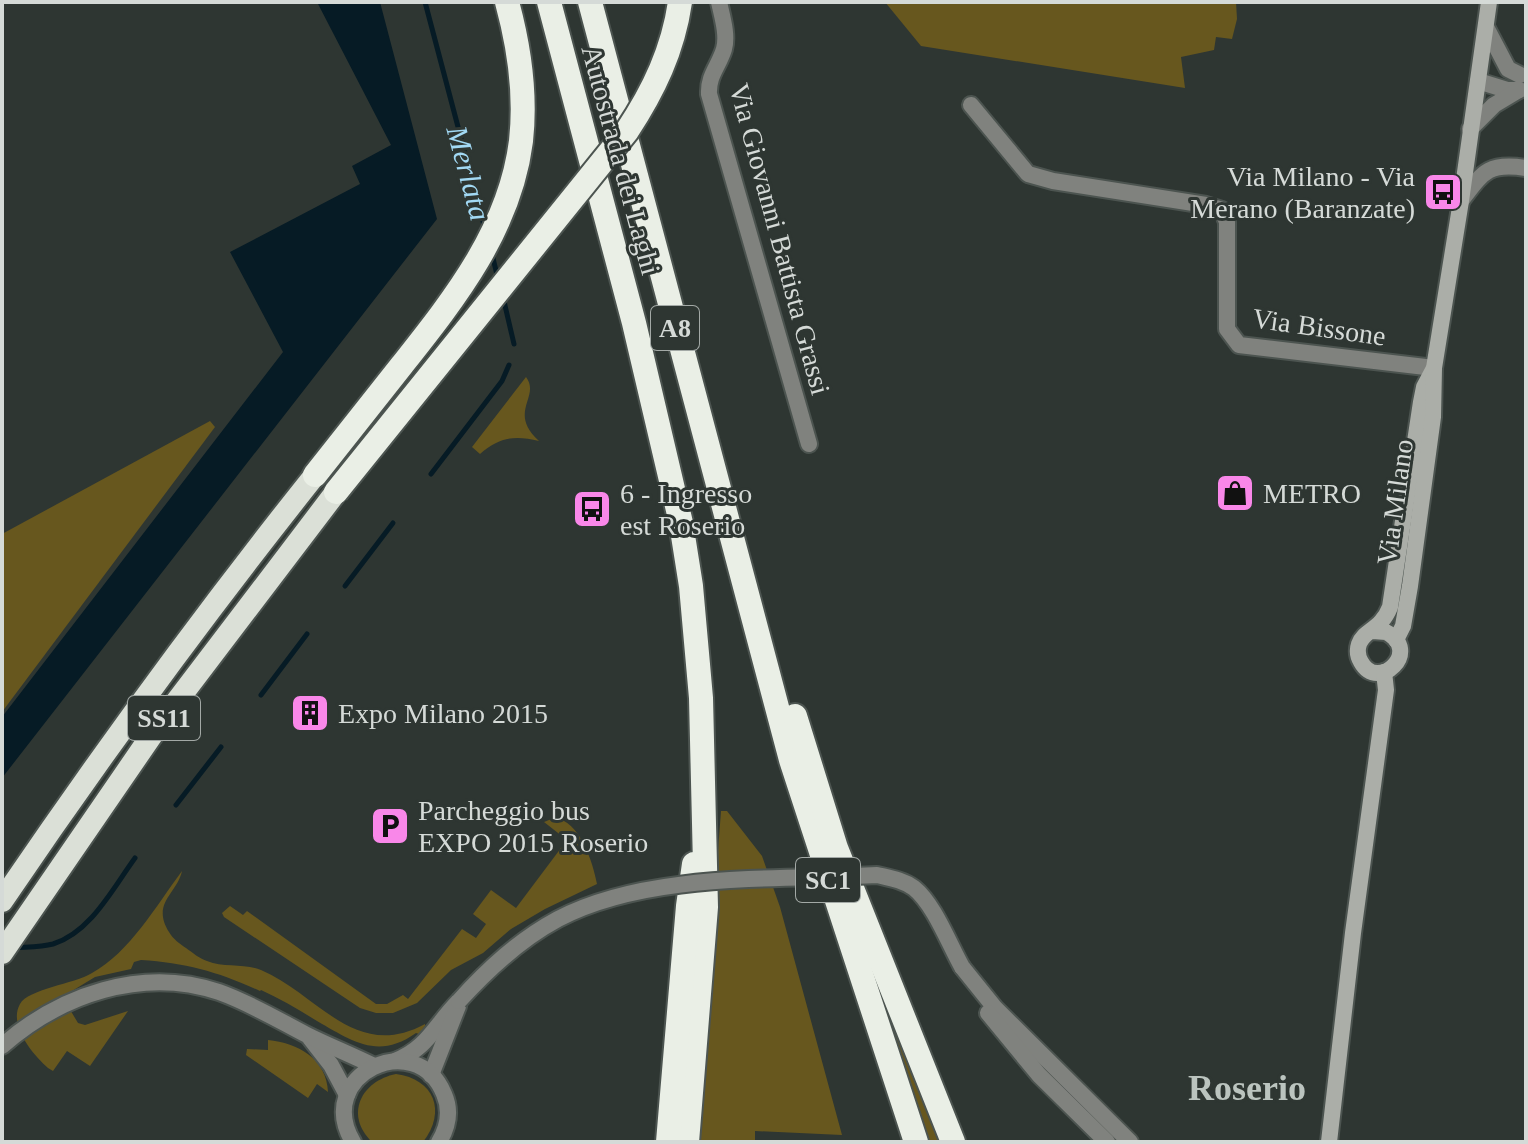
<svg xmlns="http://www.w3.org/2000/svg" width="1528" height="1144" font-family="Georgia,serif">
	<rect width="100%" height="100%" fill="#2e3632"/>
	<g fill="#67571e">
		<polygon points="885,2 1236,2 1237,19 1232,39 1216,37 1214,50 1181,57 1185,88 921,46"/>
		<path d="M526 377C541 397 507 412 539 441 515 435 499 437 480 454L472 447Z"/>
		<polygon points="210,421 215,427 2,712 2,534"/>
		<polygon points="721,811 727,811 762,856 780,907 842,1135 755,1131 755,1142 696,1142"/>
		<path d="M554 818C580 820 593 863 597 884L545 909 511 929 483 953 451 970 417 1003 393 1013H376L360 1008 224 917 222 913 230 906 243 915 247 911 376 1004H387L403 995 408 999 462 929 476 938 486 924 473 914 491 890 516 908 567 840 544 822Z"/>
		<path d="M182 871C177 894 151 903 169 932 173 939 180 944 186 948 193 953 200 959 207 961 224 968 244 963 261 970 318 994 355 1062 425 1024V1026L419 1034 416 1033C378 1060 352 1041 317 1021 299 1010 281 999 261 990L260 991C219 972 186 963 141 960L134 962 131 969 95 977 72 991 69 1008 78 1023 85 1025 128 1011 90 1066 67 1051 53 1071 48 1068C33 1055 8 1025 20 1004 28 989 74 984 92 973 130 952 156 906 182 871Z"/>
		<polygon points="893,1017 943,1142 929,1142 888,1019"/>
		<path d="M268 1040C298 1043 327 1059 328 1092L317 1084 308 1098 246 1055 247 1049 268 1050Z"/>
		<path d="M396 1074C434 1079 447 1111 423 1142H372C344 1115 361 1081 396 1074Z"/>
	</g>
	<polygon fill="#061b25" points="317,2 380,2 437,219 2,778 2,717 283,352 230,252 360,184 352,166 391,145"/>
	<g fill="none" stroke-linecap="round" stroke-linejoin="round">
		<g stroke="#061b25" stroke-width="5">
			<polyline points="425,2 485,229"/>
			<polyline points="492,254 498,279"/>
			<polyline points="503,297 514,344"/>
			<polyline points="431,474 502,381 509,365"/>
			<polyline points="345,586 393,523"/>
			<polyline points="261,695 307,634"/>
			<polyline points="176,805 221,747"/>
			<path d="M15 948C27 947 41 947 53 944 91 932 113 888 135 858"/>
		</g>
		<g stroke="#4c5450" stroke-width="20">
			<g id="minor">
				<path d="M719 2C722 16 728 35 724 49 719 66 708 75 709 94L809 444"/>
				<polyline points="1486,27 1508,69 1520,75"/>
				<polyline points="1478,81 1507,90 1519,90"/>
				<polyline points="971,105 1028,174 1053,181 1206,205 1222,210 1227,222 1227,329 1239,345 1434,368"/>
				<polyline points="1470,129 1494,105 1519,90"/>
				<path d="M1461 201C1483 172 1488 162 1526 168"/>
			</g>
		</g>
		<g stroke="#4c5450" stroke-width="20">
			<g id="tertiary">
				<polyline points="962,967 995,1008 1130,1142"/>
				<polyline points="988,1013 1039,1075 1107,1142"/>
				<polyline points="310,1038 331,1065 347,1095"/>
				<path d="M2 1046C60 995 142 966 219 992 250 1003 278 1020 307 1035 329 1046 352 1055 374 1066"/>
				<path d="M395 1061C428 1048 435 1025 459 1001"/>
				<polyline points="431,1075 458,1006"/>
				<path d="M353 1142C313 1075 416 1026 444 1094 451 1110 448 1127 439 1142"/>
			</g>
		</g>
		<g stroke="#4c5450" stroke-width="20">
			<g id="secondary">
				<path d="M1373 631 1386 632C1423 651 1378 693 1361 662 1358 657 1357 650 1359 644 1364 630 1381 630 1390 607L1421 402 1424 387 1433 370"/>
				<polyline points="1396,640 1403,626 1410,586 1433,417 1434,368 1461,201 1489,2"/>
				<polyline points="1329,1142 1353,933 1386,690 1384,672"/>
			</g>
		</g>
		<g stroke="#4c5450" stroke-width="26">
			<g id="trunk">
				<path d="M2 901C101 755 205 613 315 475"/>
				<polyline points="2,953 158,726 336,492"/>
			</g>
		</g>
		<g stroke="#4c5450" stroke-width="28">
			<g id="motorway">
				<polyline points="549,2 634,323 681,523 691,586 701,698 706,907 687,1142"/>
				<polyline points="590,2 791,760 916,1142"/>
				<path d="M315 475C344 438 373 402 402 365 455 298 510 229 521 141 526 96 519 46 507 2"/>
				<polyline points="795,716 836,848 953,1142"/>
				<polyline points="668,1142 688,906 694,864"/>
			</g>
		</g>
		<use href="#minor" stroke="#80827e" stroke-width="16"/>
		<use href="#tertiary" stroke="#80827e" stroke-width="16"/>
		<use href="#secondary" stroke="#abaea8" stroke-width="16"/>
		<use href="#trunk" stroke="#dbe0d7" stroke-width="22"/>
		<use href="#motorway" stroke="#eaefe6" stroke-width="24"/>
		<g stroke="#4c5450" stroke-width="20" stroke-linecap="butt">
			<path id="tertiary-bridge" d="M459 1001C488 969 519 940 558 919 647 872 778 880 877 875 890 878 903 880 914 888 934 904 949 944 962 967"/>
		</g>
		<g stroke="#4c5450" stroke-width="28" stroke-linecap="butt">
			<path id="motorway-bridge" d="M336 492 627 131C654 90 673 50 680 2"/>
		</g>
		<use href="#tertiary-bridge" stroke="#80827e" stroke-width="16"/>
		<use href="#motorway-bridge" stroke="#eaefe6" stroke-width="24"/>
	</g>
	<defs>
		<g id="bus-square" transform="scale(2)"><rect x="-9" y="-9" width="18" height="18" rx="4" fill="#f987e9" stroke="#2e3632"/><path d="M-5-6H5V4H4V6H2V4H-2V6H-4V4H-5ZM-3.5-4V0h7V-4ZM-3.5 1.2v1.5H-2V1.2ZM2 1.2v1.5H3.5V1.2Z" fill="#111"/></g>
		<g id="shop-square" transform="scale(2)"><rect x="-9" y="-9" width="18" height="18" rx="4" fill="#f987e9" stroke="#2e3632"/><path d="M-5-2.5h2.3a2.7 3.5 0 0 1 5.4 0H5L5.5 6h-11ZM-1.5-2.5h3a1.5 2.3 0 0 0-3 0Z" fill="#111"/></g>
		<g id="building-square" transform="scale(2)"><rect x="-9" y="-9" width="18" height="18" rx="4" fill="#f987e9" stroke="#2e3632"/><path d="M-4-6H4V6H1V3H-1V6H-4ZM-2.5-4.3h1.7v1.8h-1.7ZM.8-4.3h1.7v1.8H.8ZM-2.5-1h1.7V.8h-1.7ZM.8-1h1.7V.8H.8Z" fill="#111"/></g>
		<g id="parking-square" transform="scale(2)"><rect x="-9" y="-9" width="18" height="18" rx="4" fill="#f987e9" stroke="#2e3632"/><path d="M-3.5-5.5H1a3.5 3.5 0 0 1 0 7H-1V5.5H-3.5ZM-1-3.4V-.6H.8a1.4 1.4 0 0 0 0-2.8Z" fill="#111"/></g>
	</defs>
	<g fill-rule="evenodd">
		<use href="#bus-square" x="1443" y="192"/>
		<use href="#shop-square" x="1235" y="493"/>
		<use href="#bus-square" x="592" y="509"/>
		<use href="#building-square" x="310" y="713"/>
		<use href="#parking-square" x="390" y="826"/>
	</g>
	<g text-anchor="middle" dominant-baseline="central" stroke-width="6" stroke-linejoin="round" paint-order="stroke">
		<g fill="#2e3632" stroke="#a3a9a6" stroke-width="2">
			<rect x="651" y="306" width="48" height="44" rx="6"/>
			<rect x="128" y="696" width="72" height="44" rx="6"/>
			<rect x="796" y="858" width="64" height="44" rx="6"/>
		</g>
		<g font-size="26" font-weight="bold" fill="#d5dad7">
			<text x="675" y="328">A8</text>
			<text x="164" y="718">SS11</text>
			<text x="828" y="880">SC1</text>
		</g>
		<g font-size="28" fill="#d5dad7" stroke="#2e3632">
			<text transform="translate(621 160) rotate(75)">Autostrada dei Laghi</text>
			<text transform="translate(780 239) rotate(75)">Via Giovanni Battista Grassi</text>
			<text transform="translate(1319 327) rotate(8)">Via Bissone</text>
			<text transform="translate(1395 502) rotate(-82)">Via Milano</text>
		</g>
		<g font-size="28" fill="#d5dad7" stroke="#2e3632" text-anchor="start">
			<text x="1415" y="176" text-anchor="end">Via Milano - Via<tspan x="1415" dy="32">Merano (Baranzate)</tspan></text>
			<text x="620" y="493">6 - Ingresso<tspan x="620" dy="32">est Roserio</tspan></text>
			<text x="1263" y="493">METRO</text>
			<text x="338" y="713">Expo Milano 2015</text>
			<text x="418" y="810">Parcheggio bus<tspan x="418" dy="32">EXPO 2015 Roserio</tspan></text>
		</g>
		<g font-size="30" font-style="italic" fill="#a2d9f4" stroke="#2e3632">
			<text transform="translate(469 173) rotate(75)">Merlata</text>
		</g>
		<g font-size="36" font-weight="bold" fill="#bbc4bf" stroke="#2e3632">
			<text x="1247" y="1088">Roserio</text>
		</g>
	</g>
	<rect width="1528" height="1144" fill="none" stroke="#d5dad7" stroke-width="8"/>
</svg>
